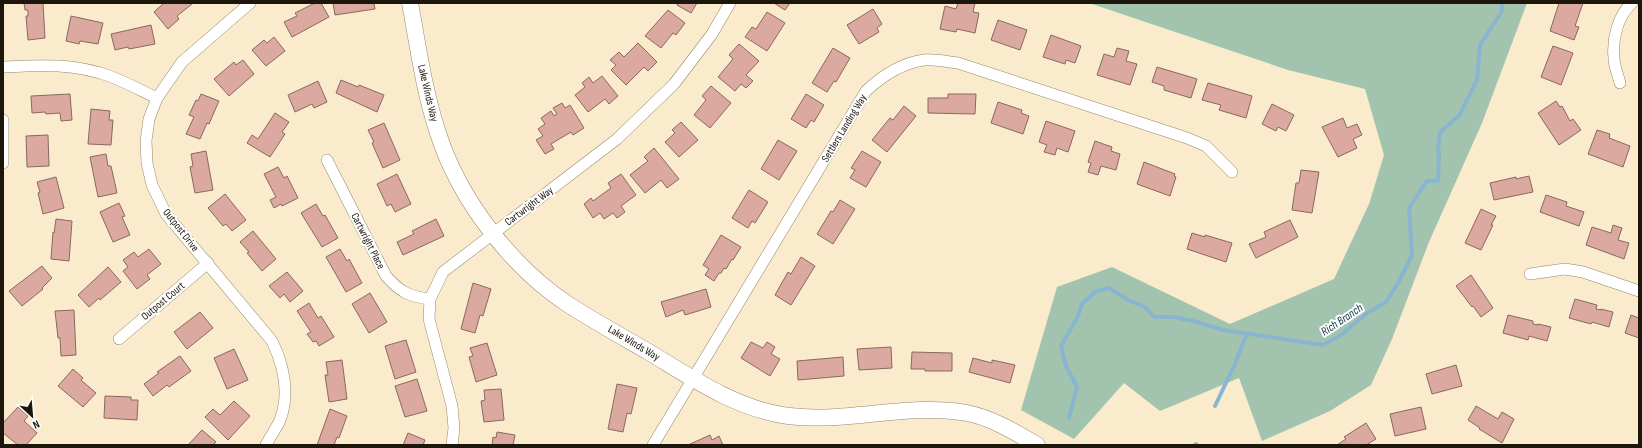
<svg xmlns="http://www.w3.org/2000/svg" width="1642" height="448" font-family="'Sofia Sans Condensed',sans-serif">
	<rect width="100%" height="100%" fill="#fbebcd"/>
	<polygon fill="#a2c4af" points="1089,3 1527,3 1482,123 1429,242 1392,339 1371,385 1330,411 1262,441 1239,378 1160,411 1124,383 1074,439 1021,410 1057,287 1112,267 1230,324 1334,279 1369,204 1384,155 1365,89 1288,70"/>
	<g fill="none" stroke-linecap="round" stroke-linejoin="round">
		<g stroke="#89b5d0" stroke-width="4">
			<polyline points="1215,406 1235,364 1247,333"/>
			<polyline points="1069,418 1077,387 1066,366 1061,346 1077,318 1082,304 1095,292 1109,288 1128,300 1145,307 1154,317 1173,317 1193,321 1223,330 1323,345 1341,335 1366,314 1386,302 1399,281 1412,255 1409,208 1427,181 1438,181 1439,153 1438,150 1440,132 1459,116 1477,80 1480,45 1502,11 1502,3"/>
			<polyline points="1195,445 1196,444"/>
		</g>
	</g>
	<g fill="#dba9a0" stroke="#896862">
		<polygon points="24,3 43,3 45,38 28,40 26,16 28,16 28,10 25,10"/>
		<polygon points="164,3 191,3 192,4 177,16 179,19 168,29 154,12"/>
		<polygon points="315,3 321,3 329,17 292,37 284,22 297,16 295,13"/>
		<polygon points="333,3 374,3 375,9 335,15"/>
		<polygon points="678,3 697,3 691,13 677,5"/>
		<polygon points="774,3 790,3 785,10"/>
		<polygon points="958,3 975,3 973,12 979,13 975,33 957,29 956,32 940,29 945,6 956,9"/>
		<polygon points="1559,3 1583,3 1575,26 1579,27 1574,40 1550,31"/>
		<polygon points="873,9 882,24 877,28 879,32 859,44 847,25"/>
		<polygon points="668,10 685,23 676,35 673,33 661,48 645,36"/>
		<polygon points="767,12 785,23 767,51 745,37 752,27 756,29"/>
		<polygon points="71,16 103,23 98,44 80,41 79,44 66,41"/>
		<polygon points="998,20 1027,30 1020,50 991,40"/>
		<polygon points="151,25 155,44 129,49 128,47 115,50 111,34"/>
		<polygon points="1051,35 1081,46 1075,63 1066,60 1065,64 1043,57"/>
		<polygon points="274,37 285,51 266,66 252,50 264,40 267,43"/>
		<polygon points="638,43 657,62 648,71 644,67 626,85 611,70 616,65 610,60 619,52 624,57"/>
		<polygon points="739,44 759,61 746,75 753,81 746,88 741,84 735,91 718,77 733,59 729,55"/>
		<polygon points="1553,46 1573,53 1561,85 1541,77"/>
		<polygon points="833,48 850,58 836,82 834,81 827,92 812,83"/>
		<polygon points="1117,48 1129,51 1126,61 1137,64 1130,85 1097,75 1104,54 1114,57"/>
		<polygon points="243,60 254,74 229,96 214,79 234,62 236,65"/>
		<polygon points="1157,67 1197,79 1191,98 1164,90 1164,86 1152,82"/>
		<polygon points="602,76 618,96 609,104 605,99 588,112 575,95 585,87 582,83 589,77 593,83"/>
		<polygon points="341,80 358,87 359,85 384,95 377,112 336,93"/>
		<polygon points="318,81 327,102 314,108 312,104 295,112 288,95"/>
		<polygon points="1208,83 1252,96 1246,118 1219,110 1221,105 1202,100"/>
		<polygon points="711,86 731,103 710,128 694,115 706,100 702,96"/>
		<polygon points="70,94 72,120 61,121 60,113 46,114 45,112 32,113 31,96"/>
		<polygon points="201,94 219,101 209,124 207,123 200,139 186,134 194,117 189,115 196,100 198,101"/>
		<polygon points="806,94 824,105 814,122 811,120 806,128 791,119"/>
		<polygon points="948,94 976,94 975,114 928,113 928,98 948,98"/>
		<polygon points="1556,101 1560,107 1562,106 1570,121 1573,119 1581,130 1559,145 1538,113"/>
		<polygon points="998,102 1022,110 1021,113 1029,116 1023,134 991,123"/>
		<polygon points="562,103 565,108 570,105 584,128 573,135 571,132 551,144 554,149 545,154 536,140 543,136 538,129 545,124 541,118 551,111 554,116 557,114 553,108"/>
		<polygon points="1272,104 1294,115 1286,131 1278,127 1276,131 1262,124"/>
		<polygon points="904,106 916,116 887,152 872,140 890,118 893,120"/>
		<polygon points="91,109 110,111 109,120 113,120 111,145 88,144"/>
		<polygon points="275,113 289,122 282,132 285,134 270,157 247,143 252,135 258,139"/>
		<polygon points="1343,118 1347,128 1357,124 1362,135 1353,139 1357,148 1338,157 1322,127"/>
		<polygon points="1046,121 1075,131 1068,152 1057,148 1055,155 1044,152 1047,145 1039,142"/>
		<polygon points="681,122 698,140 679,157 665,142 675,133 672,130"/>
		<polygon points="384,123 400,160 383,168 372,143 374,142 368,130"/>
		<polygon points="1597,130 1610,134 1609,138 1630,146 1623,167 1588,154"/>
		<polygon points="48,135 49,166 27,167 26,136"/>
		<polygon points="778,140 797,151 779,180 761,169"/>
		<polygon points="1095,141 1112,147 1111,151 1120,154 1116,170 1101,166 1098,175 1088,172 1091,163 1088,162"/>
		<polygon points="654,148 679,179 667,188 661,180 645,193 630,175 648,161 644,157"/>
		<polygon points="206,151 213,190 195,193 190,167 193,166 191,154"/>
		<polygon points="862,151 881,162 866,187 850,178 855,170 851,168"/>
		<polygon points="106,154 108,166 111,166 117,193 98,197 90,157"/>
		<polygon points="1144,162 1175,174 1174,176 1176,177 1170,196 1137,184"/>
		<polygon points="278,167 284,178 287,176 298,198 282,206 281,204 274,208 270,200 276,197 264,174"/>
		<polygon points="1301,170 1319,172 1312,213 1292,210 1296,183 1299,183"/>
		<polygon points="397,174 411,204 395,212 391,204 387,206 377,184"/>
		<polygon points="621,174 636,195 621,206 625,212 617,218 613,213 604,219 600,213 593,218 584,204 591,198 593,201 611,188 608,183"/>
		<polygon points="1529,176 1533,192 1494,200 1490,183 1516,177 1516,179"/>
		<polygon points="56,177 64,208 43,214 38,193 40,192 37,182"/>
		<polygon points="749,190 768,202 755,223 752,221 748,228 732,218"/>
		<polygon points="225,194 246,220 232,231 226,224 223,226 208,208"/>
		<polygon points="1546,195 1567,202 1566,206 1584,212 1579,226 1540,212"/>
		<polygon points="840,200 855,209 833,244 817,234 831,211 833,212"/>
		<polygon points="119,203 125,216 122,217 130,235 113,242 100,212"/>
		<polygon points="316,204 323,216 325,215 338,238 322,247 301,213"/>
		<polygon points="1481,209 1496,216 1491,225 1493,225 1481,250 1465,243"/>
		<polygon points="56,219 72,221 69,261 51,259 53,232 54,233"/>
		<polygon points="436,219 444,236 403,255 397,242 414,234 412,231"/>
		<polygon points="1290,220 1298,237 1256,258 1249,244 1266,237 1264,232"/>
		<polygon points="1613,225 1622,228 1618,240 1629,243 1624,259 1586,245 1592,227 1611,233"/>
		<polygon points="253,231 276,259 262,271 247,253 249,252 240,242"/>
		<polygon points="1192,233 1205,237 1205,235 1232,243 1226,262 1187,249"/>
		<polygon points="721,235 741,247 733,260 732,259 726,269 724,268 721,273 719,273 714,281 705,275 709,269 703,265"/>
		<polygon points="149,249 161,264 147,275 150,279 137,289 123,271 128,267 123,260 134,252 138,257"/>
		<polygon points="340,249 347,261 349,259 362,283 346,292 326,257"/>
		<polygon points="801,257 815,266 791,305 775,295 788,272 791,274"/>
		<polygon points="42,266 52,278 42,288 43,289 22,306 9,291"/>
		<polygon points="108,267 121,282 100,300 99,298 89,307 78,295"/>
		<polygon points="287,272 303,291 290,302 284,294 280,298 269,286"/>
		<polygon points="1471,275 1493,308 1481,317 1473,306 1472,307 1456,286"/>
		<polygon points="473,283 491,289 483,316 480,315 475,333 461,329"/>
		<polygon points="706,289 711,307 685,315 683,310 666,317 661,302"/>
		<polygon points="370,293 387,322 369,333 352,304"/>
		<polygon points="1575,299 1597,305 1596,309 1601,310 1601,309 1613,312 1609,327 1592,322 1591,324 1569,318"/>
		<polygon points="309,303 318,318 321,316 334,337 319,346 316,341 313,342 307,334 311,332 297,311"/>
		<polygon points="74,310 76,355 61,356 60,338 58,338 55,311"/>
		<polygon points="200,312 213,328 187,349 174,332"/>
		<polygon points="1508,315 1533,321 1533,324 1538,325 1538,324 1551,327 1547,341 1529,336 1528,340 1503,333"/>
		<polygon points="1631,315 1639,318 1639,338 1625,333"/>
		<polygon points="406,340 416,372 395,379 385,346"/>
		<polygon points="751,342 763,348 767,342 775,347 771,354 780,359 770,376 741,358"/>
		<polygon points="487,343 497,375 476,382 469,357 473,356 470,348"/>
		<polygon points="891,347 892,368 859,370 857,349"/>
		<polygon points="234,349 248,380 227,389 214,358"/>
		<polygon points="912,352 952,353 952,371 925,371 925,369 911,369"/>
		<polygon points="180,356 191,371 169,387 167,385 153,396 144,384 159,373 157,372"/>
		<polygon points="843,357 844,376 798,380 797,361"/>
		<polygon points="973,358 992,363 992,360 1015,365 1010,383 969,372"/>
		<polygon points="342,360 347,399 329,402 325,375 328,375 326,362"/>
		<polygon points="1456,365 1462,386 1432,394 1426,374"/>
		<polygon points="73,369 83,378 81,380 96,393 83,407 58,386"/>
		<polygon points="417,379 427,411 405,417 395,386"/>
		<polygon points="617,384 637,388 631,414 627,413 623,432 608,429"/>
		<polygon points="501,389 504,420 484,422 481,401 485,400 484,390"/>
		<polygon points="105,396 131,397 131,400 138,400 137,420 104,418"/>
		<polygon points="234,401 250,416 228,440 205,417 213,409 220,415"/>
		<polygon points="1476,406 1498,419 1502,412 1514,419 1502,443 1479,429 1480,428 1468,420"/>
		<polygon points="18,407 28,416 24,421 37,433 26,445 18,445 3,433 3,423"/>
		<polygon points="1421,407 1426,429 1395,436 1390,414"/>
		<polygon points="330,409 347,416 339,438 337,437 334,445 317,445"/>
		<polygon points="1366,423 1376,439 1366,445 1337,445 1346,439 1344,437"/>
		<polygon points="202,430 216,442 213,445 188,445"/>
		<polygon points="497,432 515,435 513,445 492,445 493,437 496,438"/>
		<polygon points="408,433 425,440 423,445 403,445"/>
		<polygon points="710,435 712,440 719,436 723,445 688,445"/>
	</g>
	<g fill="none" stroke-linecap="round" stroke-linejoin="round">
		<g stroke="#94866a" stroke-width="12">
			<g id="street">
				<path d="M250 3 182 62 157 98 149 119 146 141 147 163 152 185 166 214 272 341C284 366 290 394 280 420 276 429 270 437 266 445"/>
				<path d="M3 67C41 65 75 63 112 77 127 83 142 91 157 98"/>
				<path d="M1620 83C1618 75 1614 66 1614 58 1612 39 1618 15 1632 3"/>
				<polyline points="3,120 3,163"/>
				<path d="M327 160 386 276C400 292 410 297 430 299"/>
				<polyline points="1530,274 1565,269 1583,272 1639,291"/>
				<polyline points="119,339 208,263"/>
				<polyline points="452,445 454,428 452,406 429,319 430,299 443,272 617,139 674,84 712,34 730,3"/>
				<path d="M653 445 866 91C882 76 902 63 924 60 935 59 948 62 958 63L1187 138 1206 146 1232 172"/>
			</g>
		</g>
		<g stroke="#94866a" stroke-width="17">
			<path id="secondary" d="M410 3C418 46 424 91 438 133 459 199 511 267 569 305 594 321 621 336 647 351 689 376 733 407 782 415 843 425 906 402 967 413 992 418 1015 432 1037 445"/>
		</g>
		<use href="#street" stroke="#fff" stroke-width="11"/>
		<use href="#secondary" stroke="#fff" stroke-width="16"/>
	</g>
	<g text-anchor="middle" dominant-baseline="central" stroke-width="4" stroke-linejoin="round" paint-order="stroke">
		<g font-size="11" fill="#1c160b" stroke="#fff">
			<text transform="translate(428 93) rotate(77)">Lake Winds Way</text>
			<text transform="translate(844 128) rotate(-59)">Settlers Landing Way</text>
			<text transform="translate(529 206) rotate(-37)">Cartwright Way</text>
			<text transform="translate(181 230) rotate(52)">Outpost Drive</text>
			<text transform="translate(368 241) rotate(63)">Cartwright Place</text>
			<text transform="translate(163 301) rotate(-40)">Outpost Court</text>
			<text transform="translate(634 343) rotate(31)">Lake Winds Way</text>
		</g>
		<g font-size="12" font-style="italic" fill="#103549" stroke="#fff">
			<text transform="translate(1342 320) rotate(-34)">Rich Branch</text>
		</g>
	</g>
	<rect width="1642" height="448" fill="none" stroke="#1c160b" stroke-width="8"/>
	<g transform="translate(32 416) rotate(154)" stroke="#ffffff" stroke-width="3" paint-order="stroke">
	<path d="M0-3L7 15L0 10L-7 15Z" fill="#1c160b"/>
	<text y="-6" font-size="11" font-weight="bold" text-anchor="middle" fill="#1c160b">N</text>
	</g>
</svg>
